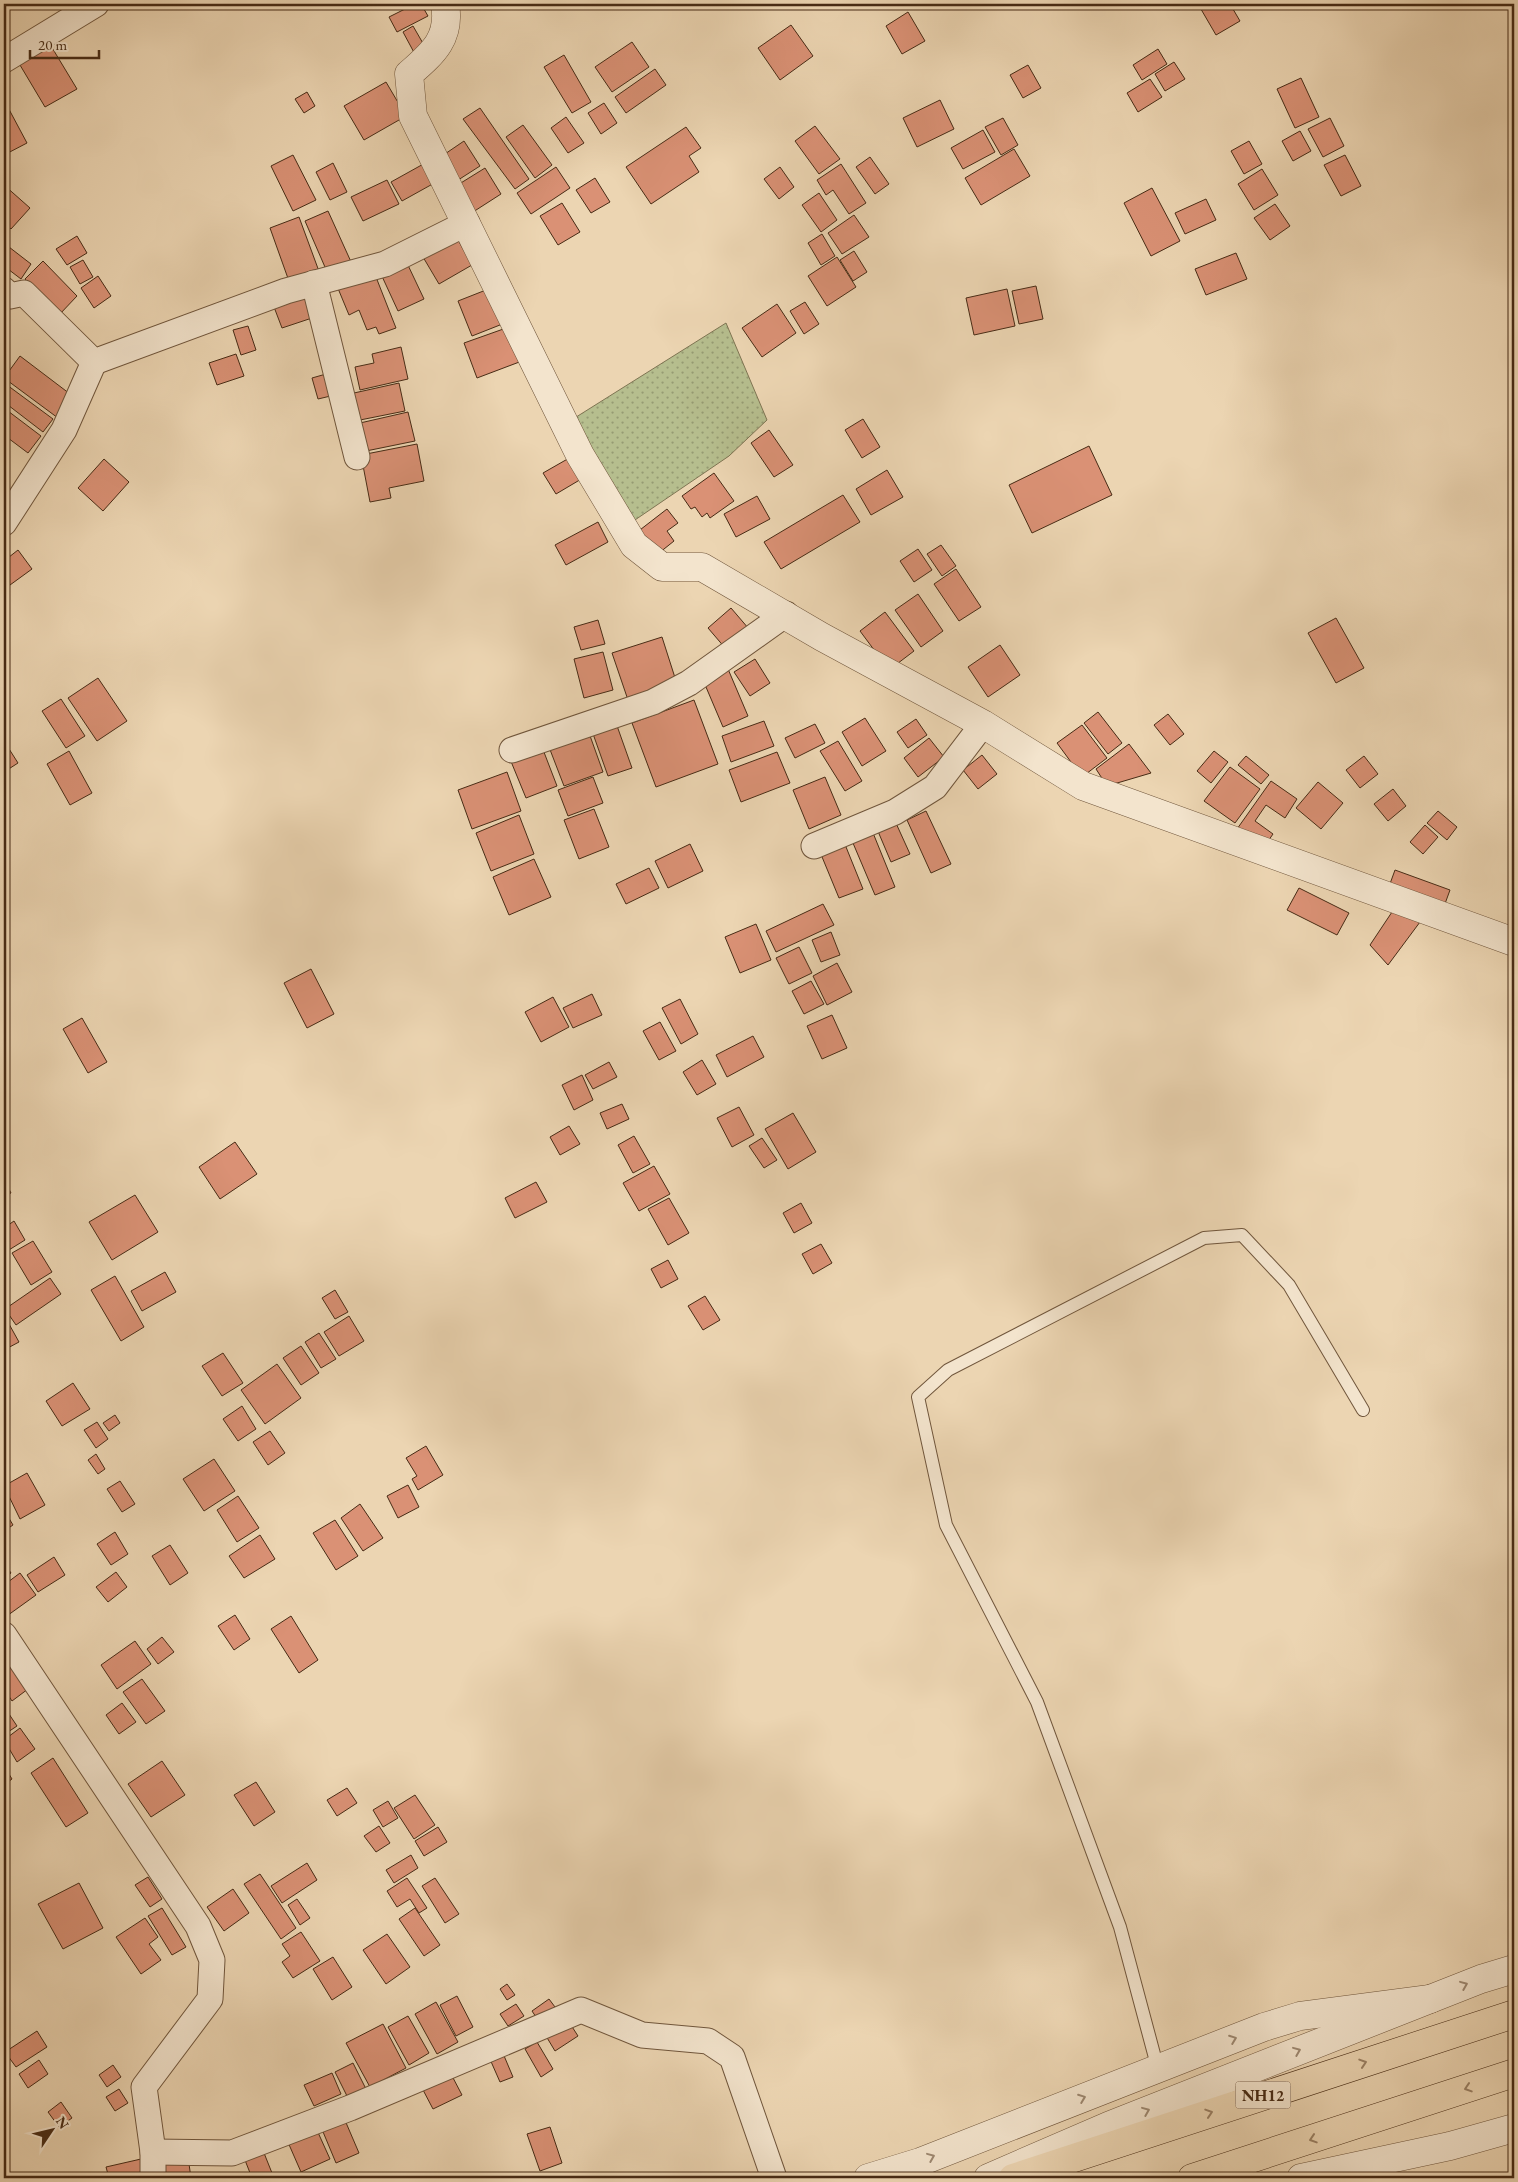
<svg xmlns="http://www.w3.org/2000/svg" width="1518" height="2182" font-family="'EB Garamond',serif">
	<defs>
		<pattern id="park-dots" width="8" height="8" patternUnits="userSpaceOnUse" patternTransform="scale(1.25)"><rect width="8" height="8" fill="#b6be8e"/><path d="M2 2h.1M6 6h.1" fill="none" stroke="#969b73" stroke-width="1.8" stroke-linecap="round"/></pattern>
	</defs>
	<rect width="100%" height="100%" fill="#ecd5b2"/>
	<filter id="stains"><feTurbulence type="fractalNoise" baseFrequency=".004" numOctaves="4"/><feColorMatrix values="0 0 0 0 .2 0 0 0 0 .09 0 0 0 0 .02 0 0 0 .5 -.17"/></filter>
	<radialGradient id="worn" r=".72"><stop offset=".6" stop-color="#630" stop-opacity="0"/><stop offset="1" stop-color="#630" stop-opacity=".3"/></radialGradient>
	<polygon fill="url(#park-dots)" stroke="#7e7452" points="726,323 767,420 729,456 632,522 573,419"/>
	<g fill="#da9175" stroke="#472b15">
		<polygon points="415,4 421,4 428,16 397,32 389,17"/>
		<polygon points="1198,4 1230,4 1240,21 1216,35"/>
		<polygon points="908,12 925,41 902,54 886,26"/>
		<polygon points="791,25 813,56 780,80 758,48"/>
		<polygon points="413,26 428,52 417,58 403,32"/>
		<polygon points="48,41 77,89 45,107 17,60"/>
		<polygon points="632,42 649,67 612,92 595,67"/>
		<polygon points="1158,49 1167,64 1142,80 1133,65"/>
		<polygon points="564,55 591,102 572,113 544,67"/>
		<polygon points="1174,62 1185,79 1165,91 1155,74"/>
		<polygon points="1028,65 1041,88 1023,98 1010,75"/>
		<polygon points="655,69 666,85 626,113 615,97"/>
		<polygon points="1301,78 1319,117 1295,128 1277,89"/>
		<polygon points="1150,79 1162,97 1138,112 1127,93"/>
		<polygon points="386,82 406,116 364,140 344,106"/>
		<polygon points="307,92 315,106 304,113 295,99"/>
		<polygon points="4,100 27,143 4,155"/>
		<polygon points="940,100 954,129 917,147 903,118"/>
		<polygon points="604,103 617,123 601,134 588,113"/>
		<polygon points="480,108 529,179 515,189 463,119"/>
		<polygon points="566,117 584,143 568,153 551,128"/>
		<polygon points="1003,118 1018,145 1001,155 985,127"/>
		<polygon points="1330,118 1344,146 1323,157 1308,129"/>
		<polygon points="523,125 552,165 535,178 506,137"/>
		<polygon points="815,126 840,159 819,174 795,141"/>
		<polygon points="686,127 701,148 689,156 699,172 651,204 626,167"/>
		<polygon points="983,130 995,152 963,169 951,148"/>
		<polygon points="1300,131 1311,151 1293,161 1282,141"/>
		<polygon points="464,141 480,166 455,182 439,158"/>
		<polygon points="1249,141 1262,164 1244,174 1231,151"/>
		<polygon points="1014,149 1030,176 981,205 965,178"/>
		<polygon points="293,155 316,200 293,211 271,166"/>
		<polygon points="1345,155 1361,186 1341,196 1324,165"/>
		<polygon points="870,157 889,184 875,194 856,167"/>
		<polygon points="427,162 438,181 402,201 391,182"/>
		<polygon points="333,163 347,192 330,200 316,172"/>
		<polygon points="841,164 866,203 849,214 833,190 826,195 817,180"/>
		<polygon points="556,167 570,188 531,214 517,193"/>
		<polygon points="780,167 794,187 779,199 764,179"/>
		<polygon points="485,168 501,194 473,212 456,186"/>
		<polygon points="1262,169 1278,195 1254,210 1238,184"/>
		<polygon points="595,178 610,202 591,213 576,190"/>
		<polygon points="387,180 399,204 363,221 351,197"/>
		<polygon points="4,185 30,208 11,229 4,223"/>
		<polygon points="1152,188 1180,241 1151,256 1124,203"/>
		<polygon points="819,193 837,220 821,232 802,205"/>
		<polygon points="1206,199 1216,220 1185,234 1175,213"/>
		<polygon points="562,203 580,232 558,245 540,216"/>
		<polygon points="1275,204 1290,226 1270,240 1254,218"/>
		<polygon points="328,211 352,264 328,274 305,221"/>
		<polygon points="854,215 869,237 842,254 828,233"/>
		<polygon points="299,217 320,274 290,284 270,228"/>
		<polygon points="822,234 835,256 821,265 808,243"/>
		<polygon points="77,236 87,253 67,265 56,249"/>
		<polygon points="457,238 472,265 439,284 423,257"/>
		<polygon points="9,247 31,264 21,279 4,266 4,255"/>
		<polygon points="854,251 867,272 853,281 840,260"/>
		<polygon points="1236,253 1247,279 1206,295 1195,269"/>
		<polygon points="837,257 856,287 827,306 808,276"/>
		<polygon points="83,260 93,277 80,284 70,267"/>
		<polygon points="43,261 77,296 59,315 25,279"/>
		<polygon points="406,261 424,299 398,311 380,272"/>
		<polygon points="374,272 396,328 379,334 376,327 367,330 359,310 349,315 337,286"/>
		<polygon points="98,276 111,296 94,308 81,288"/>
		<polygon points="1036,286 1043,319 1019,324 1012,291"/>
		<polygon points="491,288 505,323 472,336 458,301"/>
		<polygon points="1007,289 1015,326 974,335 966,298"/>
		<polygon points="305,297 312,318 282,328 274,307"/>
		<polygon points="805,302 819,324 804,334 790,311"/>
		<polygon points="777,304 796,333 762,357 742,328"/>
		<polygon points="248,326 256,350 241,355 233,330"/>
		<polygon points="509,327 522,361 477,378 464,343"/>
		<polygon points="401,347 408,379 360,390 355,367 374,363 372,354"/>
		<polygon points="236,354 244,376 217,385 209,363"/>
		<polygon points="20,356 74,397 58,418 4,378"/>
		<polygon points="333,372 339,394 318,399 312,378"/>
		<polygon points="399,383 405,411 360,420 354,393"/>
		<polygon points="7,385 53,419 43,432 4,402 4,390"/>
		<polygon points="4,408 41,436 28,453 4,435"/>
		<polygon points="408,412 415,441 366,451 360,423"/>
		<polygon points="863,419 880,447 862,458 845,430"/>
		<polygon points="769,430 793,465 774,477 751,443"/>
		<polygon points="417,444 424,481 389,488 391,498 370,502 361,455"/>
		<polygon points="1089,446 1112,495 1032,533 1009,485"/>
		<polygon points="571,457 583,478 556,494 543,473"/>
		<polygon points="104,459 129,482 103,511 78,488"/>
		<polygon points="887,470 903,497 871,515 856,489"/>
		<polygon points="714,473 734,501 710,518 707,513 702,517 695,507 691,509 682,496"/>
		<polygon points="843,495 860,522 781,569 764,542"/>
		<polygon points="757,496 770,519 736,537 724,514"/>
		<polygon points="667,509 678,523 667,531 674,541 654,557 636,533"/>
		<polygon points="598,522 608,542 566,565 555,545"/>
		<polygon points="941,545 956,566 942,576 927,554"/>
		<polygon points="918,549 932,570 914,582 900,561"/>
		<polygon points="18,550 32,569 10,585 4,577 4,561"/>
		<polygon points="956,569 981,607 959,621 934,584"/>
		<polygon points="918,594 943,631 921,647 895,610"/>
		<polygon points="731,608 749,629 726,649 708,628"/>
		<polygon points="885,612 914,651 889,670 860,631"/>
		<polygon points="1336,618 1364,668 1336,683 1308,633"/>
		<polygon points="598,620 605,644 581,650 574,627"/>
		<polygon points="662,637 677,684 628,700 612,653"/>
		<polygon points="1000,645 1020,675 988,697 968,667"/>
		<polygon points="603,652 613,690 584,698 574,659"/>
		<polygon points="755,659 770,683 750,696 734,672"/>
		<polygon points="728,669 748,716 723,727 703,680"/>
		<polygon points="98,678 127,721 97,741 68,698"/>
		<polygon points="61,699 85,736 66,748 42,711"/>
		<polygon points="694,700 718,764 656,787 632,723"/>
		<polygon points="1098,712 1122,743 1108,754 1084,723"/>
		<polygon points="1168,714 1184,734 1170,745 1154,725"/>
		<polygon points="865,718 886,751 862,766 842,732"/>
		<polygon points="916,719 927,735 908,748 897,732"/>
		<polygon points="764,721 774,746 731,762 722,736"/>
		<polygon points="616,723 632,768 608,776 592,731"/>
		<polygon points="815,724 825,743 795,758 785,738"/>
		<polygon points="1082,725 1107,758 1082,777 1057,743"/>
		<polygon points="589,733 603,772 564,786 549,747"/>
		<polygon points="929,738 944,757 918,777 904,758"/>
		<polygon points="4,741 18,763 4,772"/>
		<polygon points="838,741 862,781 845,791 820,751"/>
		<polygon points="1129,744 1151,773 1107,786 1096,769"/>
		<polygon points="542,747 557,786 526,798 510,759"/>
		<polygon points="69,751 92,793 70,805 47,764"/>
		<polygon points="1214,751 1228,762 1211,783 1197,771"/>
		<polygon points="777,752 790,783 741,802 729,770"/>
		<polygon points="982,755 997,774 978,789 963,770"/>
		<polygon points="1246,756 1269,775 1261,784 1238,765"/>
		<polygon points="1364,756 1378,774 1360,788 1346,770"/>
		<polygon points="1230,767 1260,789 1235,823 1204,801"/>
		<polygon points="507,772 521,811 472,829 458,790"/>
		<polygon points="593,777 603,803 568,816 558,790"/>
		<polygon points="825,777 841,815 809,829 793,790"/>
		<polygon points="1271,781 1297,799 1285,818 1266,805 1255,821 1273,834 1264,847 1237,829"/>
		<polygon points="1318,782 1343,803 1321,829 1296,808"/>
		<polygon points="1393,789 1406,806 1388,821 1374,804"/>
		<polygon points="594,809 609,847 579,859 564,820"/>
		<polygon points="926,811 951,864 931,873 907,820"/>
		<polygon points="1438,811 1457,827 1447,840 1427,823"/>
		<polygon points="519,815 534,854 491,871 476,833"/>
		<polygon points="895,821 910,854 891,862 877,829"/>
		<polygon points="1425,825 1438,837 1423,854 1410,842"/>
		<polygon points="871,828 895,887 875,895 850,836"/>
		<polygon points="844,842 863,889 839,898 820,852"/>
		<polygon points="690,844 703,871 668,888 655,861"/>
		<polygon points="534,859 551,897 509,915 493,877"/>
		<polygon points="649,868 659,888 626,904 616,884"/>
		<polygon points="1395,870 1450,890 1442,912 1387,892"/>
		<polygon points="1299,888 1349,913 1337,935 1287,910"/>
		<polygon points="823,904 834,925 776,952 766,931"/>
		<polygon points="1394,909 1420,922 1388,965 1370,945"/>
		<polygon points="756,924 771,960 740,973 725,937"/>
		<polygon points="831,932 840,955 821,962 812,940"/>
		<polygon points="799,947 812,973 789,984 776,958"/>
		<polygon points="837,963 852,992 827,1005 813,976"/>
		<polygon points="311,969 334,1014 307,1028 284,983"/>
		<polygon points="811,981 824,1004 804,1014 792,991"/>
		<polygon points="592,994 602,1015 573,1028 563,1008"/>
		<polygon points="553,997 569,1027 541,1042 525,1012"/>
		<polygon points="680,999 698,1034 681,1044 662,1008"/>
		<polygon points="832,1015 847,1048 822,1059 807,1026"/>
		<polygon points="82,1018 107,1062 88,1073 63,1029"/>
		<polygon points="660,1022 676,1051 659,1060 643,1031"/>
		<polygon points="753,1036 764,1057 727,1077 716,1055"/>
		<polygon points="702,1060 716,1084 697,1095 683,1072"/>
		<polygon points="609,1062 617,1077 593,1089 585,1075"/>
		<polygon points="582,1075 593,1100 574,1110 562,1085"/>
		<polygon points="622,1104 629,1119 607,1129 600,1113"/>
		<polygon points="739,1107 754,1135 732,1147 717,1118"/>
		<polygon points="793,1113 816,1152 788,1169 765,1129"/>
		<polygon points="569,1126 580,1144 560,1155 550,1137"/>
		<polygon points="634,1136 650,1164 633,1173 618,1145"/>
		<polygon points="762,1138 777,1160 764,1168 749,1146"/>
		<polygon points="235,1142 257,1174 220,1199 199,1167"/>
		<polygon points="654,1166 670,1194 639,1211 623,1183"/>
		<polygon points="4,1180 11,1193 4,1196"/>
		<polygon points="536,1182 547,1202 515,1218 505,1198"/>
		<polygon points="135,1195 158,1232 112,1260 89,1222"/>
		<polygon points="669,1198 689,1233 668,1245 648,1209"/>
		<polygon points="801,1203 812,1223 794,1233 783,1213"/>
		<polygon points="14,1221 25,1240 4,1253 4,1228"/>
		<polygon points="33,1241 52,1272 31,1285 12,1253"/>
		<polygon points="821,1244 832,1263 813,1274 802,1254"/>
		<polygon points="668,1260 678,1279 661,1288 651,1269"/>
		<polygon points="165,1272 176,1292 142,1311 131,1291"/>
		<polygon points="115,1276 144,1327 121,1341 91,1290"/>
		<polygon points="50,1278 61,1294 16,1325 5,1309"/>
		<polygon points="335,1290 348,1312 335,1319 322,1298"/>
		<polygon points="705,1296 720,1320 703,1330 688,1306"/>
		<polygon points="4,1315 19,1342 4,1350"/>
		<polygon points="349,1316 364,1341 339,1356 324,1332"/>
		<polygon points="319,1333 336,1359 321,1368 305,1342"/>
		<polygon points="301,1346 319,1373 301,1385 283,1358"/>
		<polygon points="223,1353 243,1383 222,1396 202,1366"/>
		<polygon points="277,1364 301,1398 265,1424 241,1390"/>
		<polygon points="73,1383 90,1409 62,1426 46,1401"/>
		<polygon points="242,1406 256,1429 238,1441 223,1419"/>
		<polygon points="115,1415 120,1423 109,1431 103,1423"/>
		<polygon points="97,1422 108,1439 96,1448 84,1430"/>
		<polygon points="270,1431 285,1453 268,1465 253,1442"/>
		<polygon points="426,1446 443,1475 418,1490 412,1479 417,1476 406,1458"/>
		<polygon points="96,1454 105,1469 98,1474 88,1460"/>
		<polygon points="214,1459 235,1491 204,1511 183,1479"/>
		<polygon points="27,1473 45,1505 20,1519 4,1486"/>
		<polygon points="120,1481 135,1504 122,1512 107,1489"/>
		<polygon points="408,1485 419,1507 398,1518 387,1496"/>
		<polygon points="238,1496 259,1528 237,1542 217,1510"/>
		<polygon points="360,1504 383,1538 363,1551 341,1518"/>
		<polygon points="4,1510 13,1525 4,1531"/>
		<polygon points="335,1520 358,1556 336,1570 313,1533"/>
		<polygon points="115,1532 128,1554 111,1565 97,1544"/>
		<polygon points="260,1535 275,1559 244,1578 229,1556"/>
		<polygon points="170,1545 188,1573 170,1585 152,1556"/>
		<polygon points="54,1557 65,1575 38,1592 27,1575"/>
		<polygon points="4,1563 11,1573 4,1578"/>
		<polygon points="116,1572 127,1587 108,1602 96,1587"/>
		<polygon points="20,1573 36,1595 4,1618 4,1585"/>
		<polygon points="235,1615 250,1639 234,1650 218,1626"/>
		<polygon points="291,1616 318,1660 299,1673 271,1629"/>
		<polygon points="162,1637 174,1652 158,1664 147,1649"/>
		<polygon points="135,1641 151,1664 117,1689 101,1665"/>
		<polygon points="16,1664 32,1686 12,1701 4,1689 4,1672"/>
		<polygon points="142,1679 165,1711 146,1724 123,1692"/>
		<polygon points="122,1703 136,1722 119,1734 106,1715"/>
		<polygon points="5,1708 17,1726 5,1734 4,1709"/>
		<polygon points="20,1728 35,1749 17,1762 4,1740"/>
		<polygon points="53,1758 88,1813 66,1827 31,1773"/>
		<polygon points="162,1761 185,1795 151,1817 128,1784"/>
		<polygon points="4,1766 12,1779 4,1785"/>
		<polygon points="256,1782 275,1812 254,1826 234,1795"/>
		<polygon points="347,1788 357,1803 337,1816 327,1800"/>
		<polygon points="415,1795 435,1825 414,1839 394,1808"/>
		<polygon points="388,1801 398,1818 383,1827 373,1810"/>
		<polygon points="379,1826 390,1843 376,1852 364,1836"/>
		<polygon points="438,1827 447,1842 424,1856 415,1841"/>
		<polygon points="411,1855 418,1868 394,1883 386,1870"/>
		<polygon points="307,1863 317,1880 282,1903 271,1886"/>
		<polygon points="260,1874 296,1928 281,1939 244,1884"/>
		<polygon points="148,1877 162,1899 150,1907 135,1885"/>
		<polygon points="407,1878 427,1908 419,1913 410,1899 397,1907 387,1891"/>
		<polygon points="435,1878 459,1914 445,1923 422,1886"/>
		<polygon points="79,1883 103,1928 63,1949 38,1904"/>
		<polygon points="233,1889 249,1913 224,1931 207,1907"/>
		<polygon points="297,1899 310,1918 300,1925 288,1905"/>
		<polygon points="162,1908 186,1947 172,1955 148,1916"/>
		<polygon points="415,1908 440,1945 424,1956 399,1919"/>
		<polygon points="145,1918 158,1937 149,1944 161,1960 141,1974 116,1937"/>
		<polygon points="301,1932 320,1961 293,1978 282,1962 290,1956 282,1944"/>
		<polygon points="387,1934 410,1967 386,1984 363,1950"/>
		<polygon points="333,1957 352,1987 332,2000 313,1969"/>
		<polygon points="507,1984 515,1995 507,2000 500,1989"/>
		<polygon points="457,1996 473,2027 456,2036 440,2005"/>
		<polygon points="549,1999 558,2011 540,2023 532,2011"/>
		<polygon points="436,2002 458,2042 437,2054 415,2014"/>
		<polygon points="516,2004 524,2016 508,2026 500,2014"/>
		<polygon points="408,2016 429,2053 409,2065 388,2027"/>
		<polygon points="569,2022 578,2036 555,2051 546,2036"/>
		<polygon points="383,2024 406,2068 370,2087 346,2043"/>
		<polygon points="37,2031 47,2047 16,2067 5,2052"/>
		<polygon points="537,2042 553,2069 541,2077 525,2049"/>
		<polygon points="502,2051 513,2077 500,2082 489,2057"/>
		<polygon points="39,2060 48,2074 28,2088 19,2074"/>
		<polygon points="353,2063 368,2093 350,2102 335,2072"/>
		<polygon points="113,2065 121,2077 107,2087 99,2075"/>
		<polygon points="332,2073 341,2094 314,2106 304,2085"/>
		<polygon points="451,2074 462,2095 433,2109 422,2088"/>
		<polygon points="119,2089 128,2103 115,2111 106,2097"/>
		<polygon points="61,2102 72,2118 59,2127 48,2112"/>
		<polygon points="344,2118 359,2153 336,2163 321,2127"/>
		<polygon points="550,2127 562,2163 540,2171 527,2134"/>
		<polygon points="316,2128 330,2159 301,2172 287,2140"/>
		<polygon points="262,2148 274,2178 252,2178 243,2155"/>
		<polygon points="188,2157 191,2178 166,2178 163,2161"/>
		<polygon points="141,2159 146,2178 109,2178 106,2167"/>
	</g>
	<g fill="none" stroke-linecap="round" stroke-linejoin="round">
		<g stroke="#70563c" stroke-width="14">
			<polyline id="service" points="1158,2069 1120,1927 1037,1702 946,1525 918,1397 948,1370 1204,1238 1242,1235 1289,1285 1363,1410"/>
		</g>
		<g stroke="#70563c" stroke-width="27">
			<g id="minor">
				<polyline points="4,60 96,4"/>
				<polyline points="314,283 357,457"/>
				<polyline points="4,290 10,296 24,293 94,362 286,291 385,264 467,223"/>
				<polyline points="4,523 64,430 94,362"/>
				<polyline points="512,750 653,702 689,683 786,614"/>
				<polyline points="814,846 895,812 935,787 983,724"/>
				<polyline points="4,1635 198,1926 212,1960 210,1999 144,2087 153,2152 153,2178"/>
				<polyline points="153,2152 232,2153 350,2108 581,2010 642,2035 708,2041 732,2057 774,2178"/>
			</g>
		</g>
		<g stroke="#70563c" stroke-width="29">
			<g id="tertiary">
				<path d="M445 4C451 38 433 53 409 74L413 116 580 455 634 545 662 567H702L822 637 983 724 1083 786 1514 942"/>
				<polyline points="868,2178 920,2162 1264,2027 1300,2016 1430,1999"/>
				<polyline points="988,2178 1108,2126 1481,1979 1514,1969"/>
				<polyline points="1301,2178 1450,2146 1514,2128"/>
			</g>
		</g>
		<g stroke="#472b15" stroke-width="29">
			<g id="trunk">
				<polyline points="1013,2178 1514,2014"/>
				<polyline points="1192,2178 1514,2073"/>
			</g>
		</g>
		<use href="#service" stroke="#f3e4cd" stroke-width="12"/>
		<use href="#minor" stroke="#f3e4cd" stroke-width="25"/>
		<use href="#tertiary" stroke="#f3e4cd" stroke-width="28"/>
		<use href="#trunk" stroke="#ecd5b2" stroke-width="28"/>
	</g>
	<defs><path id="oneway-chevron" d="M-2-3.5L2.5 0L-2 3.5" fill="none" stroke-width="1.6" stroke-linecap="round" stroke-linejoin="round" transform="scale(1.25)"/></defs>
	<g stroke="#9d8871">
		<use href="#oneway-chevron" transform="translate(1464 1985) rotate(-22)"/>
		<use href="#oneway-chevron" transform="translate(1233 2039) rotate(-21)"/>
		<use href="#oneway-chevron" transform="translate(1297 2051) rotate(-22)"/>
		<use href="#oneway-chevron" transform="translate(1082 2098) rotate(-21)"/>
		<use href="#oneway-chevron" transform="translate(1146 2111) rotate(-22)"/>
		<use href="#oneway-chevron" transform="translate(931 2157) rotate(-22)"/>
	</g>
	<g stroke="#9a8064">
		<use href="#oneway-chevron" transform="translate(1363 2063) rotate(-18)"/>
		<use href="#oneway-chevron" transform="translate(1468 2088) rotate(162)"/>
		<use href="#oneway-chevron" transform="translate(1209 2113) rotate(-18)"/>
		<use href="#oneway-chevron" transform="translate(1313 2139) rotate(162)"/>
	</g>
	<g text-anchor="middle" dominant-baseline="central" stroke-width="4" stroke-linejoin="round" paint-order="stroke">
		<rect fill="#f3e4cd" stroke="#7b624c" stroke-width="1" x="1235.5" y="2081.5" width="55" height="27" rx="4"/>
		<g font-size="16" font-weight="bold" fill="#472b15">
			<text x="1263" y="2095">NH12</text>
		</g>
	</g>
	<rect width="1518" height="2182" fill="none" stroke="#ecd5b2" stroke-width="20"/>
	<rect x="5" y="5" width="1508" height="2172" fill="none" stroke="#472b15" stroke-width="2.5"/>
	<rect x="10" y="10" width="1498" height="2162" fill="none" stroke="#472b15"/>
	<g transform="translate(52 2130) rotate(55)" stroke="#f3e4cd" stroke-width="4" paint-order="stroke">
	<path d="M0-4L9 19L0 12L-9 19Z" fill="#472b15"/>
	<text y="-8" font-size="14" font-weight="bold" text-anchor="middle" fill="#472b15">N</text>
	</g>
	<path d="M30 50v8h69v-8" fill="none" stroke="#472b15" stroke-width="2.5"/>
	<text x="38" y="50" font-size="15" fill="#472b15" stroke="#f3e4cd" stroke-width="4" paint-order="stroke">20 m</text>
	<rect width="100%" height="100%" filter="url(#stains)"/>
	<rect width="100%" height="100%" fill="url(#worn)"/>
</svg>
